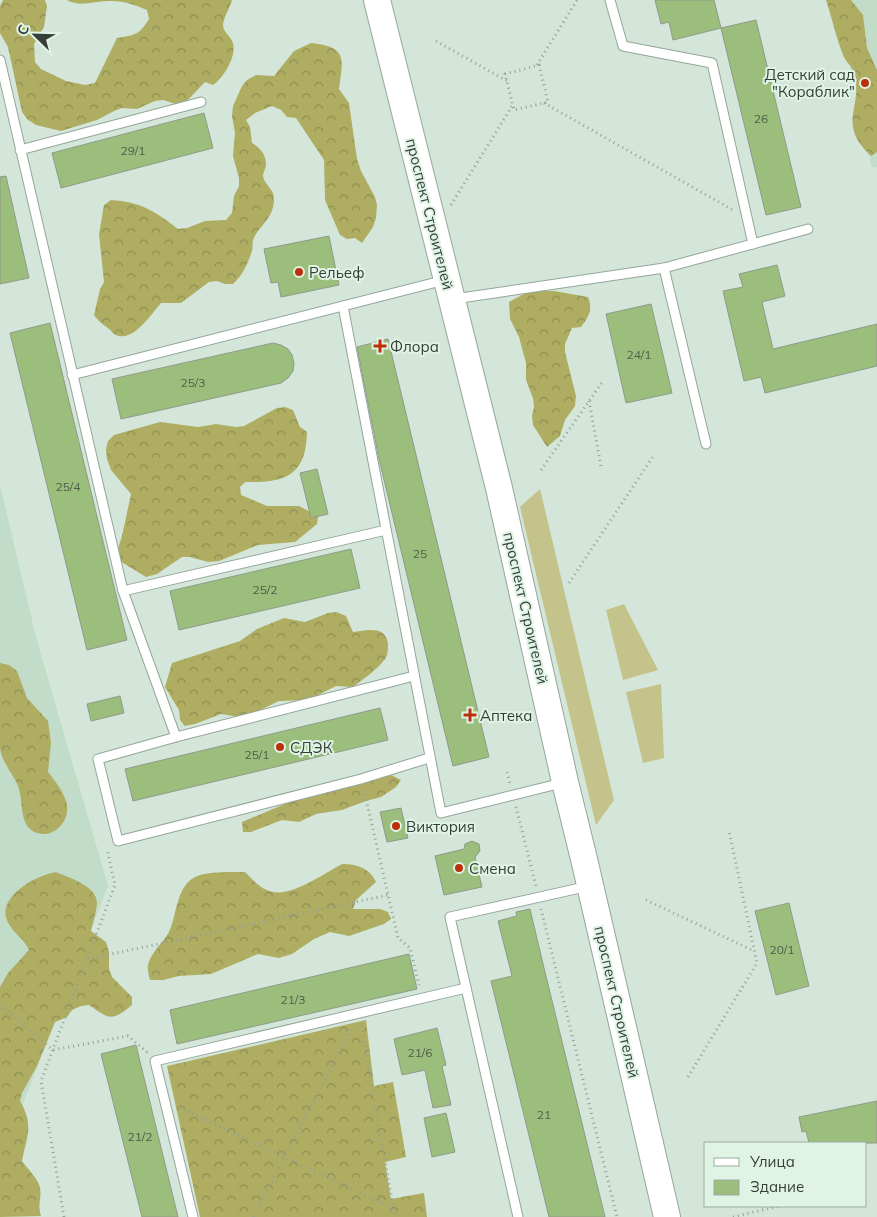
<svg xmlns="http://www.w3.org/2000/svg" width="877" height="1217" font-family="Mulish,sans-serif">
	<defs>
		<pattern id="forest-crowns" width="20" height="18" patternUnits="userSpaceOnUse" patternTransform="scale(1.25)"><rect width="20" height="18" fill="#afad62"/><path d="M2 6a3 3 0 1 1 6 0M12 15a3 3 0 1 1 6 0" fill="none" stroke="#8f8e52"/></pattern>
	</defs>
	<rect width="100%" height="100%" fill="#d3e6d9"/>
	<g fill="#c2dcca">
		<polygon points="836,0 877,0 877,167 872,168"/>
		<polygon points="0,485 36,637 108,886 16,1122 0,1125"/>
	</g>
	<g fill="#c4c38b">
		<polygon points="540,489 614,800 596,825 520,507"/>
		<polygon points="624,604 658,670 623,680 606,610"/>
		<polygon points="661,684 664,758 643,763 626,692"/>
	</g>
	<g fill="url(#forest-crowns)">
		<path d="M3 0H45L47 6 44 27 34 44 35 62 41 69 66 81 85 85 95 83 117 38C135 35 139 35 149 19L147 10C135 5 125 1 111 1 96 0 81 8 67 0H232C230 8 223 18 223 26 224 32 228 34 231 39 240 52 224 78 213 85L205 82 186 102 179 105 163 100 155 101 137 109 122 108 114 111 97 120 61 131 36 125 27 119 22 112 8 47 0 33V6Z"/>
		<path d="M826 0H851L863 15 867 48 877 70V152L871 156C837 123 862 111 855 75 853 67 846 62 843 55 836 37 832 18 826 0Z"/>
		<path d="M311 43C348 47 343 58 339 89L349 103 357 159 361 171 375 197 377 205 376 218 373 227 362 243 355 238 347 239 340 235 325 200 324 160 296 118 287 117 281 110 272 106 255 113 246 120 250 127 252 143C260 148 266 154 266 165 266 168 263 172 263 176 264 185 274 188 274 199 274 219 259 225 253 240 252 243 253 247 252 251 248 263 243 275 233 284H225L217 281 209 282 181 303H161C151 314 132 345 114 334 112 333 111 330 109 329 103 324 99 322 94 315L100 289 104 282 99 234 104 205 111 200C141 202 155 211 178 229L187 228 205 221 226 220 232 213 234 196 239 186V178L233 156 235 133 232 116 233 106 242 86 247 80 256 75 274 76 294 51Z"/>
		<path d="M529 291H554L588 297C593 309 589 317 581 327L572 328 565 344V352L576 396 575 406 565 420 560 436 547 447 533 425 532 416 534 407 533 398 526 380V363L519 337 510 319 509 302Z"/>
		<path d="M285 407 293 410 300 427 307 432C306 476 285 483 245 482L240 487 241 495 267 506H299L318 516 317 524 295 542 258 545 219 561 208 562 190 557H182L157 574 146 577 115 558 122 536 131 494 111 470 107 459 106 449 108 441 114 435 160 422 198 427 216 424 236 427 244 426 277 408Z"/>
		<path d="M336 612 346 616 353 632C367 630 386 625 388 644 388 649 388 655 385 659 377 670 363 679 353 687L336 686 308 700 279 701 248 716 239 717 221 714 195 724 185 726 180 720 179 710 165 687 172 663 240 641 257 629 284 618 305 622 328 613Z"/>
		<path d="M0 663 9 665 17 671 27 698 48 721 51 743 48 772C55 781 62 789 66 801 72 818 56 839 37 833 18 827 24 801 18 786 13 773 2 763 0 748 0 739 0 730 0 721 0 702 0 683 0 663Z"/>
		<polygon points="391,775 401,780 396,787 381,797 366,801 342,810 316,814 299,822 282,820 251,832 243,832 242,822 334,783"/>
		<path d="M342 864C356 864 370 868 376 882L356 900 353 909H380L388 912 391 919 384 924 349 936 330 932 314 939 292 954 279 958 258 954 211 974 179 976 163 980H150C149 975 147 969 148 965 151 952 163 943 169 932 177 915 176 887 195 877 207 871 232 872 245 872 253 880 261 890 273 892 293 896 325 873 342 864Z"/>
		<path d="M56 872C69 878 98 886 97 904 96 913 93 922 91 931L106 942 109 952V969L112 977 132 997V1005C112 1022 109 1019 89 1005L81 1006 72 1010 67 1017 55 1022 37 1066 22 1093 20 1101C34 1125 27 1136 22 1161 28 1170 38 1178 40 1188 42 1198 37 1205 41 1216L0 1217V987L8 973 29 950C24 938 10 931 6 918 0 895 37 875 56 872Z"/>
		<polygon points="366,1020 374,1086 393,1082 406,1157 385,1162 391,1199 424,1193 427,1217 200,1217 167,1066"/>
	</g>
	<g fill="#9bbe7d" stroke="#909a88">
		<polygon points="655,0 714,0 721,28 673,40 669,22 661,24"/>
		<polygon points="756,20 801,207 766,215 721,28"/>
		<polygon points="204,113 213,148 61,188 52,153"/>
		<polygon points="6,176 29,278 0,284 0,177"/>
		<polygon points="329,236 339,285 281,297 278,282 271,283 264,249"/>
		<polygon points="777,265 785,296 762,302 773,349 877,324 877,366 765,393 761,377 744,381 723,291 743,287 739,274"/>
		<polygon points="651,304 672,393 626,403 606,314"/>
		<polygon points="50,323 127,640 87,650 10,333"/>
		<polygon points="388,339 489,757 453,766 379,459 357,347"/>
		<polygon points="273,343 281,345 288,349 292,355 294,363 293,371 288,378 281,383 121,419 112,379"/>
		<polygon points="317,469 328,514 311,518 300,473"/>
		<polygon points="351,549 360,588 179,630 170,591"/>
		<polygon points="120,696 124,713 91,721 87,704"/>
		<polygon points="380,708 388,740 133,801 125,769"/>
		<polygon points="401,808 408,838 387,842 380,812"/>
		<polygon points="472,841 479,844 480,851 475,857 482,887 444,895 435,856 464,849 465,844"/>
		<polygon points="789,903 809,986 776,995 755,911"/>
		<polygon points="530,909 544,968 605,1217 549,1217 491,981 512,976 498,921 517,916 516,912"/>
		<polygon points="409,954 417,989 177,1044 170,1010"/>
		<polygon points="437,1028 446,1065 442,1066 451,1105 433,1108 425,1070 402,1075 394,1039"/>
		<polygon points="136,1045 178,1217 142,1217 101,1054"/>
		<polygon points="877,1101 877,1143 809,1143 806,1131 802,1132 799,1117"/>
		<polygon points="446,1113 455,1152 432,1157 424,1118"/>
	</g>
	<g fill="none" stroke-linecap="round" stroke-linejoin="round">
		<g stroke="#94a699" stroke-width="11">
			<g id="lane">
				<polyline points="610,0 623,46 712,63 753,244"/>
				<polyline points="0,60 123,591 176,737 98,759 118,841 361,779 429,758"/>
				<polyline points="20,150 201,102"/>
				<polyline points="664,268 706,444"/>
				<polyline points="454,299 664,268 808,229"/>
				<polyline points="343,306 441,813 562,783"/>
				<polyline points="72,375 445,280"/>
				<polyline points="123,591 386,530"/>
				<polyline points="176,737 414,676"/>
				<polyline points="193,1217 155,1061 466,988"/>
				<polyline points="518,1217 450,917 589,886"/>
			</g>
		</g>
		<g stroke="#94a699" stroke-width="28">
			<polyline id="secondary" points="377,0 499,488 565,782 584,859 667,1217"/>
		</g>
		<g stroke="#93a197" stroke-width="3" stroke-dasharray="1 4" stroke-linecap="butt">
			<polyline points="436,41 507,81"/>
			<polyline points="537,65 577,0"/>
			<polygon points="539,65 548,102 514,110 505,74"/>
			<polyline points="544,103 733,210"/>
			<polyline points="451,205 512,106"/>
			<polyline points="589,401 601,467"/>
			<polyline points="541,470 603,381"/>
			<polyline points="569,583 654,455"/>
			<polyline points="507,772 510,784"/>
			<polyline points="364,790 398,938 410,948 419,985"/>
			<polyline points="516,807 536,886"/>
			<polyline points="646,900 754,951"/>
			<polyline points="541,909 617,1217"/>
			<polyline points="88,959 388,895"/>
			<polyline points="0,1005 53,1050 128,1036 148,1053"/>
			<polyline points="361,1026 395,1217"/>
			<polyline points="688,1077 757,963 729,831"/>
			<polyline points="179,1107 394,1209"/>
			<polyline points="64,1217 41,1081 115,885 107,849"/>
			<polyline points="253,1217 351,1029"/>
			<polyline points="733,1217 779,1206"/>
		</g>
		<use href="#lane" stroke="#fff" stroke-width="9"/>
		<use href="#secondary" stroke="#fff" stroke-width="26"/>
	</g>
	<g fill="#ba3008" stroke="#e0f4e6" stroke-width="2">
		<circle cx="865" cy="83" r="5"/>
		<circle cx="299" cy="272" r="5"/>
		<path d="M377.5 338.5h5v5h5v5h-5v5h-5v-5h-5v-5h5z"/>
		<path d="M467.5 707.5h5v5h5v5h-5v5h-5v-5h-5v-5h5z"/>
		<circle cx="280" cy="747" r="5"/>
		<circle cx="396" cy="826" r="5"/>
		<circle cx="459" cy="868" r="5"/>
	</g>
	<g text-anchor="middle" dominant-baseline="central" stroke-width="4" stroke-linejoin="round" paint-order="stroke">
		<g font-size="12" fill="#4f5e49">
			<text x="761" y="118">26</text>
			<text x="133" y="150">29/1</text>
			<text x="639" y="354">24/1</text>
			<text x="193" y="382">25/3</text>
			<text x="68" y="486">25/4</text>
			<text x="420" y="553">25</text>
			<text x="265" y="589">25/2</text>
			<text x="257" y="754">25/1</text>
			<text x="782" y="949">20/1</text>
			<text x="293" y="999">21/3</text>
			<text x="420" y="1052">21/6</text>
			<text x="544" y="1114">21</text>
			<text x="140" y="1136">21/2</text>
		</g>
		<g font-size="15" fill="#363e38" stroke="#e0f4e6" text-anchor="start">
			<text x="855" y="74" text-anchor="end">Детский сад<tspan x="855" dy="17">"Кораблик"</tspan></text>
			<text x="309" y="272">Рельеф</text>
			<text x="390" y="346">Флора</text>
			<text x="480" y="715">Аптека</text>
			<text x="290" y="747">СДЭК</text>
			<text x="406" y="826">Виктория</text>
			<text x="469" y="868">Смена</text>
		</g>
		<g font-size="15" fill="#363e38" stroke="#e0f4e6">
			<text transform="translate(430 214) rotate(76)">проспект Строителей</text>
			<text transform="translate(526 608) rotate(77)">проспект Строителей</text>
			<text transform="translate(617 1002) rotate(77)">проспект Строителей</text>
		</g>
	</g>
	<rect x="704" y="1142" width="162" height="65" fill="#e0f4e6" stroke="#9caba0"/>
	<rect x="714" y="1158" width="25" height="8" fill="#ffffff" stroke="#9caba0"/>
	<text x="750" y="1167" font-size="15" fill="#363e38">Улица</text>
	<rect x="714" y="1180" width="25" height="15" fill="#9bbe7d" stroke="#9caba0"/>
	<text x="750" y="1192" font-size="15" fill="#363e38">Здание</text>
	<g transform="translate(35 35) rotate(293)" stroke="#e0f4e6" stroke-width="4" paint-order="stroke">
	<path d="M0-4L9 19L0 12L-9 19Z" fill="#363e38"/>
	<text y="-8" font-size="14" font-weight="bold" text-anchor="middle" fill="#363e38">С</text>
	</g>
</svg>
